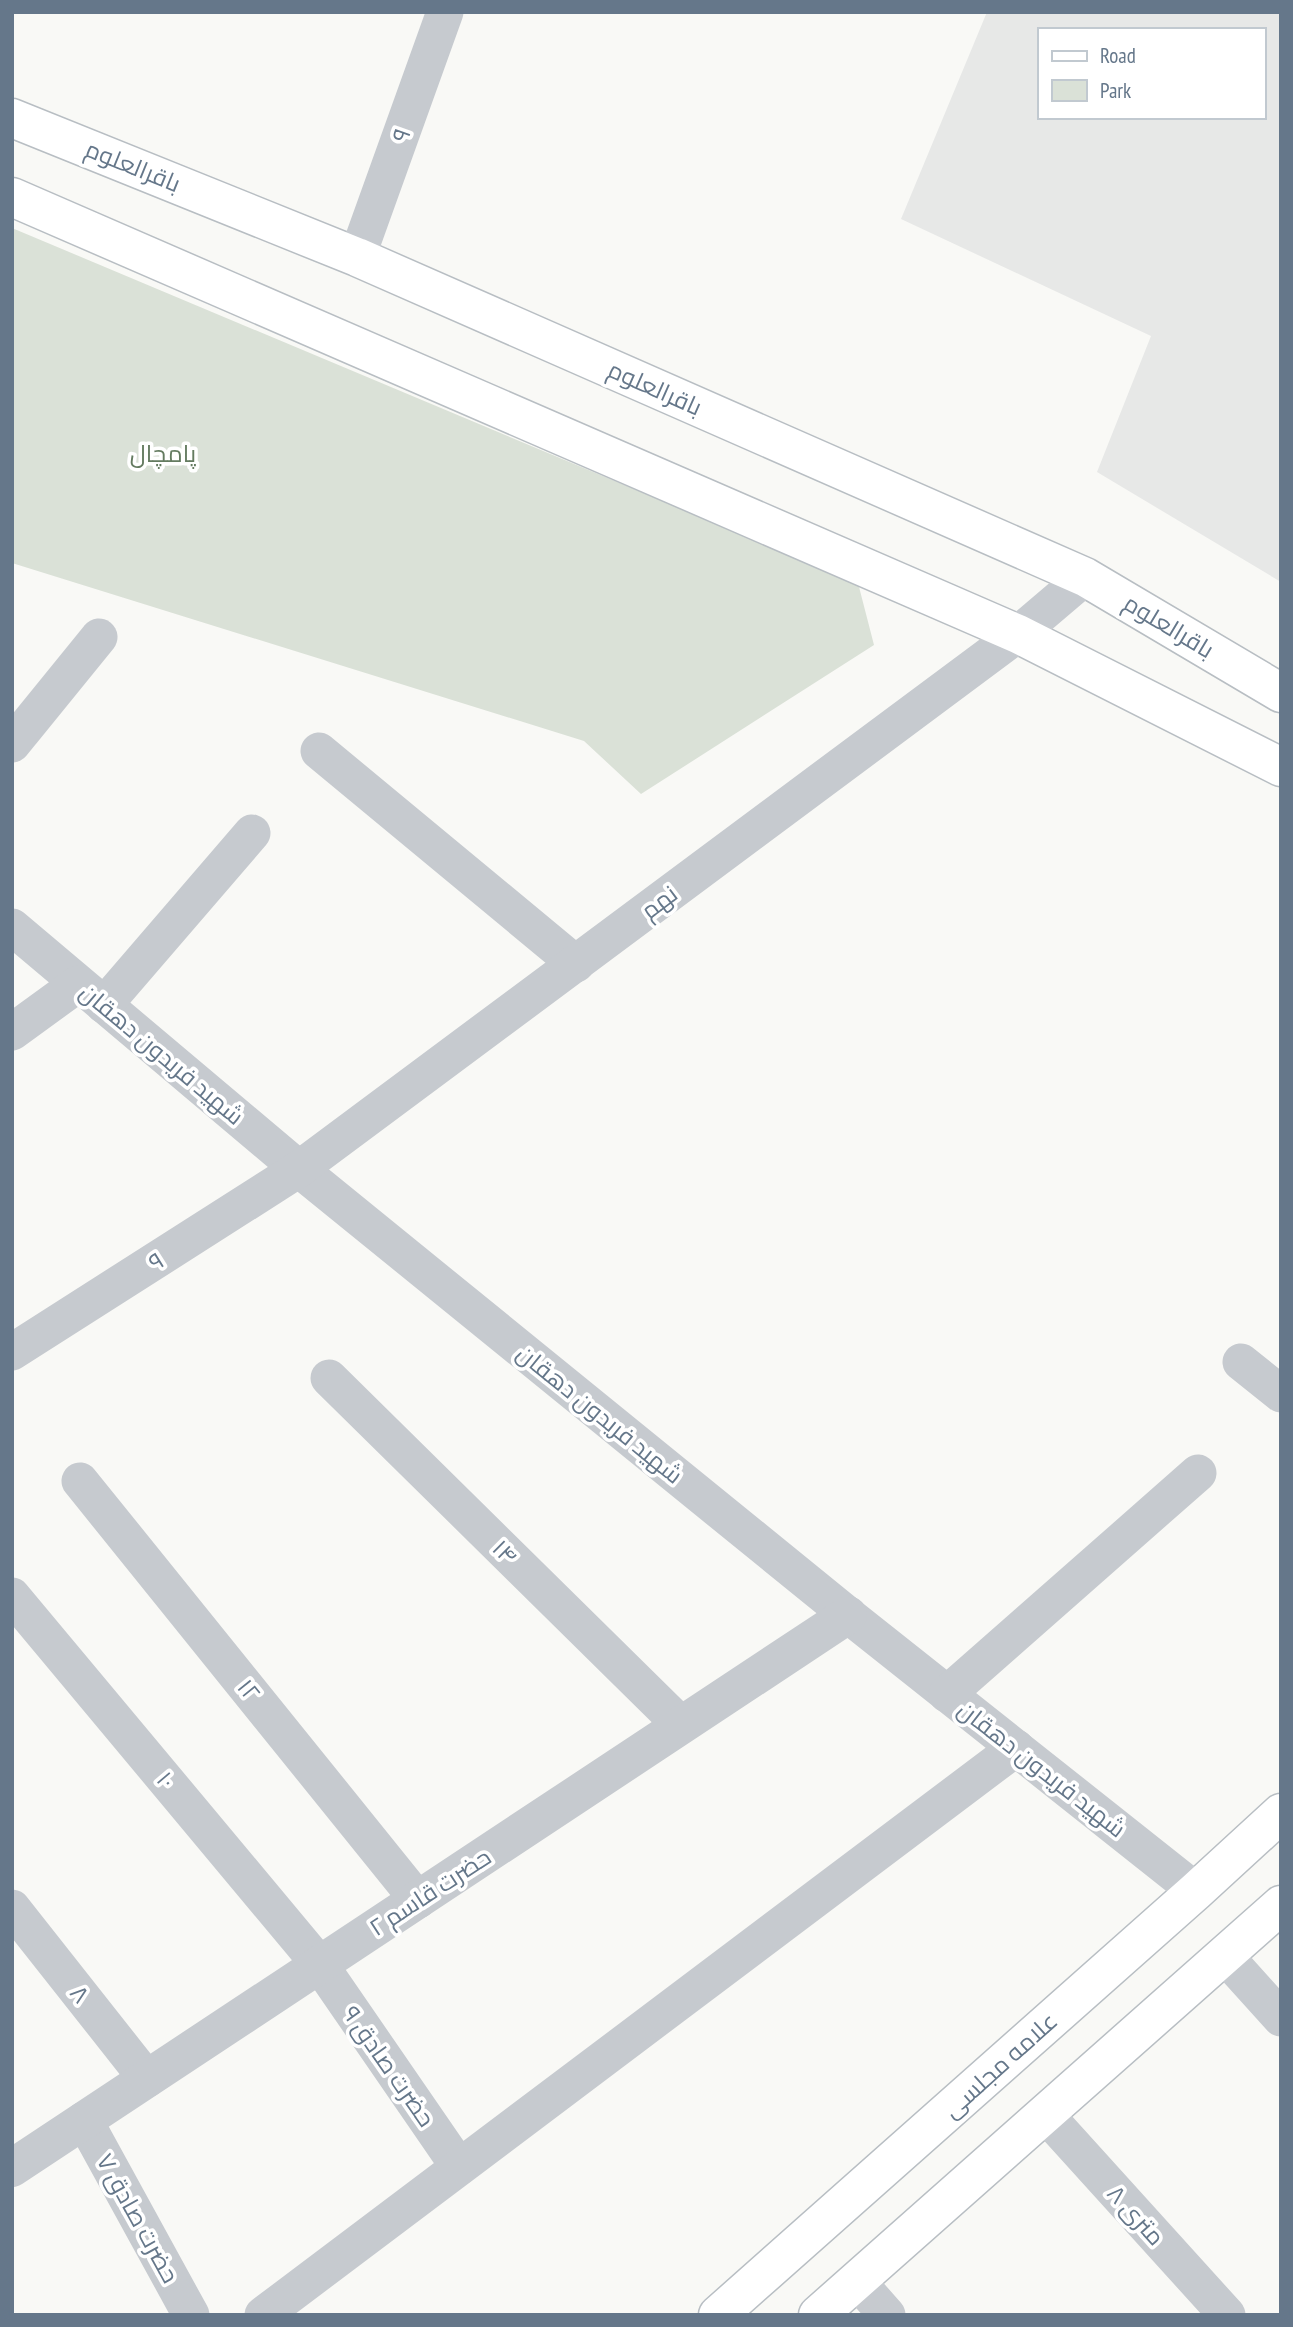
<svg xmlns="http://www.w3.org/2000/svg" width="1293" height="2327" font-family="'PT Sans Narrow',Cairo,sans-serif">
	<rect width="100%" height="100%" fill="#f9f9f6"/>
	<path fill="#e7e8e7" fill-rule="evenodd" d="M987 12H1281V582L1097 472 1151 336 901 219ZM1039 30H1263V117H1039Z"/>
	<polygon fill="#dae1d7" points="12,228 858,583 874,645 641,794 584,741 12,563"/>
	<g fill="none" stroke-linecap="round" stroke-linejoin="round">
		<g stroke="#b8bec3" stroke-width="41">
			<g id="secondary">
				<polyline points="12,118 357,257 1085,577 1281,693"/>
				<polyline points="12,197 1018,634 1281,767"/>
				<polyline points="718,2315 1196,1891 1281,1813"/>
				<polyline points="818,2315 1281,1905"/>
			</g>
		</g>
		<g stroke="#c6cacf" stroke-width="37">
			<polyline points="357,257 445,12"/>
			<polyline points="12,744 99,637"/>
			<polyline points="319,751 576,964"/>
			<polyline points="12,927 299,1169 848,1615 1196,1891"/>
			<polyline points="104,1005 252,833"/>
			<polyline points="12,1032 78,984"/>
			<polyline points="12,1352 299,1169 1018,634 1085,577"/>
			<polyline points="1241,1362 1281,1394"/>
			<polyline points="329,1378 681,1725"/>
			<polyline points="80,1481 418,1900"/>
			<polyline points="12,1596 320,1965 459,2167"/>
			<polyline points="947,1694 1198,1473"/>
			<polyline points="12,1908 147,2079"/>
			<polyline points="1225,1956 1281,2018"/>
			<polyline points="1045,2114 1227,2315"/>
			<polyline points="84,2120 191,2315"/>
			<polyline points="857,2281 887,2315"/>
			<polyline points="263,2315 1016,1748"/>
		</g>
		<polyline stroke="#c6cacf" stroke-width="38" points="12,2168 848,1615"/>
		<use href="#secondary" stroke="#fff" stroke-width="38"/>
	</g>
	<g text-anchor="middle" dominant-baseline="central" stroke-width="7" stroke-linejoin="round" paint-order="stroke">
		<g font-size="24" fill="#65778a" stroke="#fff">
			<text transform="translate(401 135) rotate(-70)">۹</text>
			<text transform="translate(133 166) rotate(22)">باقرالعلوم</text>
			<text transform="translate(655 388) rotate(24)">باقرالعلوم</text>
			<text transform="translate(1169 626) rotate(31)">باقرالعلوم</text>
			<text transform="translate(659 902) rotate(-37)">نهم</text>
			<text transform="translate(162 1054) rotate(40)">شهید فریدون دهقان</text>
			<text transform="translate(156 1261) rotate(-32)">۹</text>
			<text transform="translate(600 1414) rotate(39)">شهید فریدون دهقان</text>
			<text transform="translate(505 1552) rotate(45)">۱۴</text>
			<text transform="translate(249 1690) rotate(51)">۱۲</text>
			<text transform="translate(1042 1769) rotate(38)">شهید فریدون دهقان</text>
			<text transform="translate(166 1780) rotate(50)">۱۰</text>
			<text transform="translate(430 1892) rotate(-33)">۲ حضرت قاسم</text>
			<text transform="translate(80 1994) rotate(52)">۸</text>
			<text transform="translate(1000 2065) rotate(-42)">علامه مجلسی</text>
			<text transform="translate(389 2066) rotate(55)">۹ حضرت صادق</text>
			<text transform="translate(1136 2215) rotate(48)">۸ متری</text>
			<text transform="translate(138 2218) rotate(61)">۷ حضرت صادق</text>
		</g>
		<g font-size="24" fill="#647b60" stroke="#fff">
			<text x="163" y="453">پامچال</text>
		</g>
	</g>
	<rect width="1293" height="2327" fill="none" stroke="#65778a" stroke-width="28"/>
	<rect x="1038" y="28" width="228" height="91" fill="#ffffff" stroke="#c1c9d0" stroke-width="2"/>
	<rect x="1052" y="51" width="35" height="10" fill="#ffffff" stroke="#c1c9d0" stroke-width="2"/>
	<text x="1100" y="63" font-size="21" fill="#65778a">Road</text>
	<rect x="1052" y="80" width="35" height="21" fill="#dae1d7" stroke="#c1c9d0" stroke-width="2"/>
	<text x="1100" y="98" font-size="21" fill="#65778a">Park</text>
</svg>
